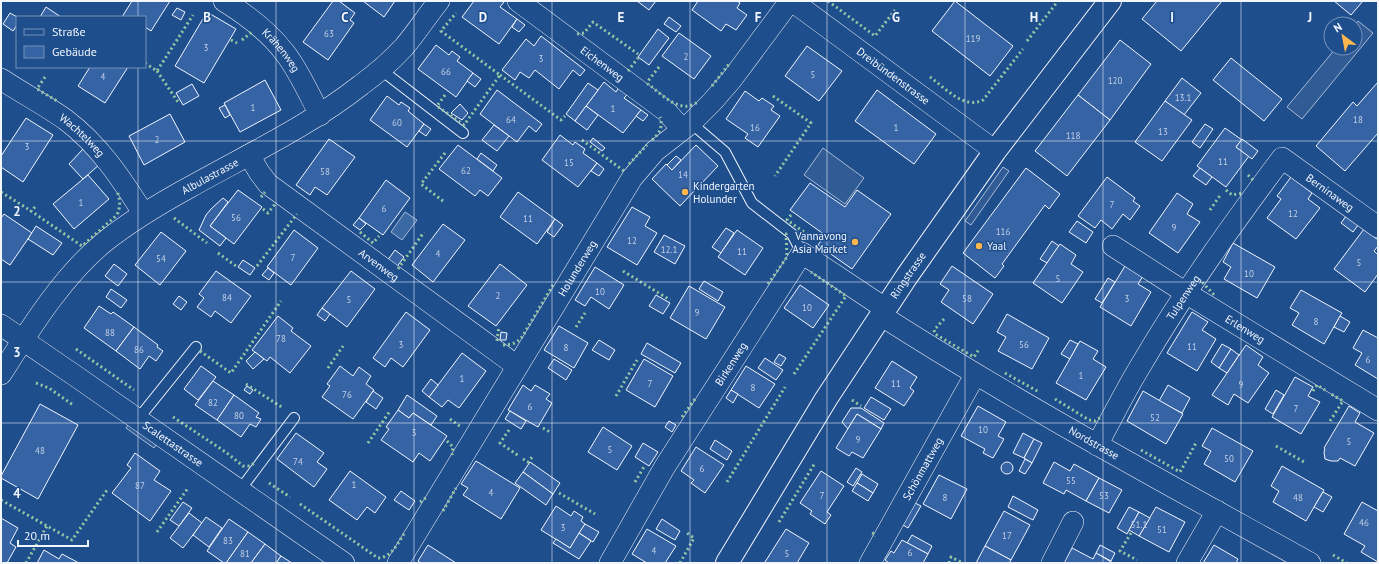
<svg xmlns="http://www.w3.org/2000/svg" width="1379" height="564" font-family="'PT Sans',sans-serif">
	<rect width="100%" height="100%" fill="#1f4e8c"/>
	<g fill="#305b95" stroke="#a8bbd7">
		<polygon points="1358,21 1373,33 1302,119 1287,107 1336,48 1355,48 1355,25"/>
		<polygon points="823,148 864,178 845,204 804,175"/>
		<polygon points="1003,167 1009,171 971,225 965,221"/>
		<polygon points="130,422 158,442 154,448 126,428"/>
	</g>
	<polygon fill="#3b69a3" stroke="#a8bbd7" points="405,212 417,220 402,240 391,232"/>
	<g fill="#3563a3" stroke="#f2f6ff">
		<polygon points="132,1 170,1 151,31 145,27 145,17 122,17"/>
		<polygon points="333,1 339,1 355,13 350,20 354,23 328,60 303,42"/>
		<polygon points="363,1 395,1 384,17"/>
		<polygon points="474,1 502,1 504,2 500,7 517,19 499,44 462,17"/>
		<polygon points="637,1 656,1 649,10"/>
		<polygon points="698,1 737,1 740,3 737,8 747,15 736,30 726,24 721,31 692,10"/>
		<polygon points="955,1 1013,46 990,76 932,31"/>
		<polygon points="1157,1 1222,1 1181,51 1142,19"/>
		<polygon points="1334,1 1363,1 1351,15"/>
		<polygon points="46,7 61,17 40,17"/>
		<polygon points="177,8 185,12 181,20 172,15"/>
		<polygon points="207,12 236,29 204,83 175,66"/>
		<polygon points="10,13 17,17 17,25 13,31 3,24"/>
		<polygon points="669,17 681,26 676,32 664,24"/>
		<polygon points="517,19 525,25 519,32 512,27"/>
		<polygon points="658,29 669,38 649,65 638,57"/>
		<polygon points="679,33 711,56 694,79 662,56"/>
		<polygon points="541,36 585,70 580,76 573,70 559,89 535,70 529,78 520,72 515,80 502,70 526,39 534,46"/>
		<polygon points="1120,40 1151,64 1110,120 1078,95"/>
		<polygon points="436,45 449,55 452,51 460,57 457,61 473,73 456,97 418,69"/>
		<polygon points="807,46 842,71 819,101 785,76"/>
		<polygon points="1231,58 1282,99 1264,121 1213,80"/>
		<polygon points="90,67 128,67 105,103 78,86"/>
		<polygon points="473,73 481,79 475,87 467,81"/>
		<polygon points="1182,78 1201,93 1184,115 1165,101"/>
		<polygon points="265,80 281,110 240,132 224,103"/>
		<polygon points="604,82 616,92 619,87 628,94 624,98 641,110 623,133 586,106"/>
		<polygon points="1378,82 1378,133 1345,171 1316,146 1353,102 1357,106"/>
		<polygon points="588,83 598,90 575,121 566,114"/>
		<polygon points="192,84 199,96 183,105 176,93"/>
		<polygon points="497,90 542,124 536,132 529,126 517,142 480,114"/>
		<polygon points="877,90 936,134 914,164 855,121"/>
		<polygon points="745,91 759,101 762,98 774,106 771,110 780,116 758,147 745,138 748,134 726,119"/>
		<polygon points="1078,95 1110,120 1067,176 1035,151"/>
		<polygon points="387,96 399,105 401,102 410,108 408,111 424,124 407,147 370,120"/>
		<polygon points="1165,101 1192,120 1162,161 1135,142"/>
		<polygon points="460,104 468,113 462,120 451,113"/>
		<polygon points="225,105 230,115 225,118 219,108"/>
		<polygon points="586,106 598,115 587,130 575,121"/>
		<polygon points="641,110 648,115 643,121 636,116"/>
		<polygon points="170,114 185,142 144,165 129,136"/>
		<polygon points="26,118 53,135 23,182 1,167 1,156"/>
		<polygon points="424,124 431,129 426,136 419,131"/>
		<polygon points="1205,124 1213,129 1200,148 1192,142"/>
		<polygon points="494,125 509,136 497,151 482,140"/>
		<polygon points="1225,128 1242,140 1236,147 1249,156 1226,187 1197,166"/>
		<polygon points="560,135 573,145 575,142 585,149 583,153 597,163 578,187 542,160"/>
		<polygon points="593,138 605,148 602,151 590,142"/>
		<polygon points="329,139 355,157 327,195 315,187 310,195 296,185"/>
		<polygon points="1242,139 1258,151 1252,159 1236,147"/>
		<polygon points="458,145 502,178 488,196 480,190 475,196 439,169"/>
		<polygon points="696,145 718,166 680,206 652,179 666,164 672,170"/>
		<polygon points="84,148 100,164 83,179 69,164"/>
		<polygon points="481,153 497,165 493,171 477,159"/>
		<polygon points="676,156 681,160 672,170 667,165"/>
		<polygon points="597,163 604,169 599,176 591,171"/>
		<polygon points="1026,168 1060,194 1049,209 1045,205 1002,264 1004,266 995,278 963,253"/>
		<polygon points="1200,168 1212,177 1206,185 1193,176"/>
		<polygon points="88,175 109,199 74,229 53,204"/>
		<polygon points="1107,177 1135,198 1133,201 1140,206 1130,220 1123,214 1112,229 1101,220 1095,228 1078,216"/>
		<polygon points="1291,177 1312,193 1308,199 1320,208 1296,239 1267,218 1281,199 1277,196"/>
		<polygon points="386,180 410,198 383,235 359,218"/>
		<polygon points="810,183 845,207 857,190 891,214 852,269 818,245 825,235 790,210"/>
		<polygon points="238,190 262,207 234,244 210,226"/>
		<polygon points="518,192 555,219 537,244 500,217"/>
		<polygon points="1177,193 1193,204 1187,214 1200,222 1178,253 1149,233"/>
		<polygon points="223,198 228,202 210,226 226,238 220,246 199,230 206,215 211,209"/>
		<polygon points="632,207 650,217 645,226 657,233 637,265 607,247"/>
		<polygon points="1349,212 1361,221 1353,232 1341,223"/>
		<polygon points="4,214 32,233 10,265 1,259 1,218"/>
		<polygon points="359,218 366,224 360,230 353,225"/>
		<polygon points="555,219 563,225 554,237 547,232"/>
		<polygon points="1077,221 1093,232 1086,243 1069,232"/>
		<polygon points="443,224 465,240 433,282 412,265"/>
		<polygon points="36,226 62,243 53,255 28,239"/>
		<polygon points="726,228 734,233 721,253 712,247"/>
		<polygon points="1364,229 1378,240 1378,246 1374,251 1378,255 1378,274 1365,292 1334,269"/>
		<polygon points="294,230 318,248 291,285 267,267"/>
		<polygon points="737,230 763,248 745,275 718,257"/>
		<polygon points="161,232 186,251 160,285 135,265"/>
		<polygon points="664,235 685,246 675,264 654,252"/>
		<polygon points="1052,241 1059,246 1047,263 1040,259"/>
		<polygon points="1233,243 1275,267 1257,298 1224,279 1231,267 1223,262"/>
		<polygon points="1060,244 1076,255 1071,264 1083,272 1062,303 1033,283"/>
		<polygon points="395,250 404,257 396,268 387,261"/>
		<polygon points="243,260 255,268 250,275 238,267"/>
		<polygon points="114,264 127,274 118,286 105,276"/>
		<polygon points="500,264 527,285 496,326 468,306"/>
		<polygon points="952,266 993,294 973,324 941,302 949,290 940,284"/>
		<polygon points="1125,266 1143,276 1138,284 1151,292 1131,326 1100,307"/>
		<polygon points="595,267 624,285 609,309 591,297 585,306 575,300"/>
		<polygon points="268,268 274,273 269,280 262,275"/>
		<polygon points="216,271 251,296 231,323 215,311 211,317 197,307 204,298 199,294"/>
		<polygon points="351,271 375,289 347,327 322,308"/>
		<polygon points="1108,278 1115,282 1102,303 1095,299"/>
		<polygon points="704,281 723,292 718,301 699,289"/>
		<polygon points="800,285 829,305 813,328 784,308"/>
		<polygon points="689,286 725,307 706,339 670,318"/>
		<polygon points="111,289 127,300 121,308 106,297"/>
		<polygon points="1301,290 1342,313 1324,344 1292,325 1299,313 1290,308"/>
		<polygon points="656,295 670,303 663,314 649,306"/>
		<polygon points="179,296 187,302 181,310 173,304"/>
		<polygon points="99,306 111,314 113,312 134,327 116,351 84,328"/>
		<polygon points="322,308 330,314 325,321 317,315"/>
		<polygon points="406,312 430,330 403,367 391,358 385,367 373,358"/>
		<polygon points="1192,312 1208,322 1202,330 1216,339 1197,371 1167,353"/>
		<polygon points="1007,314 1049,338 1032,369 998,351 1006,337 997,332"/>
		<polygon points="278,316 293,328 291,331 311,346 290,373 270,357 267,361 252,350"/>
		<polygon points="1340,316 1350,322 1344,332 1334,327"/>
		<polygon points="559,326 588,343 574,368 544,350"/>
		<polygon points="134,327 158,345 157,347 163,351 156,361 149,356 140,369 116,351"/>
		<polygon points="1363,330 1378,338 1378,379 1355,365 1362,353 1353,348"/>
		<polygon points="501,332 507,333 506,340 500,340"/>
		<polygon points="599,340 615,350 609,360 592,350"/>
		<polygon points="1070,340 1078,344 1070,359 1061,354"/>
		<polygon points="1080,341 1098,351 1093,359 1106,367 1086,400 1056,383"/>
		<polygon points="647,343 681,363 675,373 641,354"/>
		<polygon points="1222,344 1231,349 1219,368 1211,362"/>
		<polygon points="1246,345 1263,357 1258,365 1269,373 1248,403 1234,394 1228,405 1212,395"/>
		<polygon points="1231,349 1239,355 1227,373 1219,368"/>
		<polygon points="255,352 264,359 253,369 246,361"/>
		<polygon points="462,353 486,371 459,408 448,400 442,407 429,397"/>
		<polygon points="779,354 786,358 781,366 774,362"/>
		<polygon points="765,358 783,370 776,380 758,368"/>
		<polygon points="554,359 572,370 566,380 548,368"/>
		<polygon points="644,359 673,376 655,407 626,390"/>
		<polygon points="892,361 917,377 910,388 914,391 904,406 875,388"/>
		<polygon points="201,366 216,377 198,400 184,389"/>
		<polygon points="340,366 353,376 359,367 371,376 366,384 374,390 353,419 322,397 330,386 327,384"/>
		<polygon points="746,366 775,384 759,408 731,390"/>
		<polygon points="1295,377 1313,387 1308,396 1320,402 1301,434 1272,417"/>
		<polygon points="431,379 438,385 429,397 422,391"/>
		<polygon points="213,381 234,395 217,420 195,405"/>
		<polygon points="523,385 531,391 535,385 550,394 546,399 552,403 538,427 508,410"/>
		<polygon points="1168,385 1190,398 1182,413 1159,401"/>
		<polygon points="247,386 253,390 250,394 244,390"/>
		<polygon points="731,390 738,394 733,403 726,398"/>
		<polygon points="1276,390 1284,395 1273,414 1265,409"/>
		<polygon points="373,391 383,398 376,409 366,402"/>
		<polygon points="1143,391 1183,414 1166,444 1127,421"/>
		<polygon points="234,395 259,413 256,417 261,419 256,427 250,424 241,437 217,420"/>
		<polygon points="407,395 437,416 431,425 413,413 409,418 398,410"/>
		<polygon points="871,397 891,409 884,420 864,408"/>
		<polygon points="40,404 78,425 38,499 1,478 1,476"/>
		<polygon points="978,406 1006,422 998,436 1004,439 993,458 983,453 985,449 961,436"/>
		<polygon points="1349,406 1360,413 1355,422 1374,433 1355,466 1340,458 1338,461 1331,461 1325,459 1324,452 1325,449 1324,448"/>
		<polygon points="851,408 861,408 884,423 881,429 857,414 848,429 842,422"/>
		<polygon points="398,410 409,418 413,413 447,436 430,461 419,453 413,462 381,440 389,429 386,427"/>
		<polygon points="510,411 526,421 521,429 505,419"/>
		<polygon points="857,414 881,429 863,458 852,452 849,456 836,448"/>
		<polygon points="669,421 676,425 672,432 665,427"/>
		<polygon points="603,427 632,446 617,470 588,452"/>
		<polygon points="1212,428 1253,451 1235,482 1204,464 1211,451 1202,446"/>
		<polygon points="296,433 324,453 317,462 327,469 314,487 277,459"/>
		<polygon points="1023,433 1034,439 1024,458 1013,453"/>
		<polygon points="1034,439 1042,443 1032,463 1024,458"/>
		<polygon points="715,440 732,451 727,460 710,449"/>
		<polygon points="643,443 658,452 649,466 635,457"/>
		<polygon points="696,447 724,465 705,493 691,483 694,480 681,471"/>
		<polygon points="135,453 160,471 154,480 171,491 150,521 112,493 131,468 127,465"/>
		<polygon points="1025,459 1032,463 1025,474 1019,471"/>
		<polygon points="476,461 520,488 501,519 463,495 468,488 461,484"/>
		<circle cx="1007" cy="468" r="6"/>
		<polygon points="530,462 560,483 553,494 523,472"/>
		<polygon points="1054,462 1070,471 1074,464 1099,478 1086,501 1066,490 1064,494 1043,483"/>
		<polygon points="1282,466 1324,490 1306,521 1273,502 1279,491 1271,486"/>
		<polygon points="856,468 862,472 853,486 847,482"/>
		<polygon points="350,471 386,497 375,513 367,507 357,520 329,500"/>
		<polygon points="821,471 844,486 827,512 831,515 825,524 810,514 812,511 800,503"/>
		<polygon points="523,472 553,494 546,505 515,483"/>
		<polygon points="862,474 878,484 873,493 857,483"/>
		<polygon points="939,475 967,489 951,519 923,504"/>
		<polygon points="1099,478 1122,490 1109,513 1086,501"/>
		<polygon points="857,483 873,493 868,501 852,491"/>
		<polygon points="401,491 415,501 409,510 394,500"/>
		<polygon points="1323,492 1332,497 1323,512 1314,507"/>
		<polygon points="1013,496 1038,510 1033,520 1008,507"/>
		<polygon points="183,502 192,508 179,526 170,520"/>
		<polygon points="913,502 921,506 908,528 900,523"/>
		<polygon points="1362,502 1378,511 1378,562 1361,552 1365,546 1344,534"/>
		<polygon points="556,506 571,516 574,511 583,517 581,521 585,524 570,548 541,530"/>
		<polygon points="1129,507 1139,512 1127,534 1117,528"/>
		<polygon points="1156,507 1185,522 1169,552 1139,536"/>
		<polygon points="1004,511 1030,525 1011,560 985,546"/>
		<polygon points="1139,512 1150,518 1139,536 1129,530"/>
		<polygon points="189,513 202,523 183,548 170,538"/>
		<polygon points="206,517 222,528 209,547 193,535"/>
		<polygon points="1,518 18,528 10,543 16,547 7,563 1,563"/>
		<polygon points="229,519 248,532 226,563 224,563 207,551"/>
		<polygon points="662,519 680,531 675,540 656,529"/>
		<polygon points="585,524 599,532 593,542 579,533"/>
		<polygon points="647,529 676,546 665,563 647,563 632,554"/>
		<polygon points="786,529 809,543 797,563 767,563 765,562"/>
		<polygon points="248,532 265,544 251,563 226,563"/>
		<polygon points="579,533 591,541 579,559 553,543 556,539 570,548"/>
		<polygon points="912,535 932,546 928,554 907,543"/>
		<polygon points="902,540 928,554 923,563 889,563 885,560 891,551 894,553"/>
		<polygon points="265,544 281,556 276,563 251,563"/>
		<polygon points="428,545 456,563 421,563 418,561"/>
		<polygon points="1100,545 1115,553 1111,561 1096,553"/>
		<polygon points="1214,545 1238,559 1236,563 1203,563"/>
		<polygon points="985,546 1011,560 1009,563 976,563"/>
		<polygon points="1072,548 1093,559 1096,553 1113,563 1064,563"/>
		<polygon points="44,550 59,559 62,554 79,563 37,563"/>
		<polygon points="281,556 292,563 276,563"/>
	</g>
	<g fill="none" stroke-linecap="round" stroke-linejoin="round">
		<g stroke="#f2f6ff" stroke-width="12">
			<g id="lane">
				<polyline points="380,69 463,133"/>
				<polyline points="691,123 725,152 752,203 792,234 802,253"/>
				<polyline points="138,419 196,347"/>
				<polyline points="240,490 294,418"/>
			</g>
		</g>
		<g stroke="#f2f6ff" stroke-width="22">
			<g id="street">
				<path id="s1" d="M224 1C247 15 268 31 285 53 299 71 309 94 320 115"/>
				<path id="s2" d="M518 1 666 111 682 129"/>
				<path id="s3" d="M792 1 995 151"/>
				<path id="s4" d="M1 79C22 93 45 105 66 120 99 145 121 178 143 213"/>
				<path id="s5" d="M249 155 259 172 268 184 517 366"/>
				<path id="s6" d="M1113 246 1186 293 1378 410"/>
				<path id="s7" d="M882 316C1021 405 1166 483 1310 563"/>
				<path id="s8" d="M1 325 77 377 344 563"/>
				<path id="s9" d="M1 374C30 329 62 277 103 243 130 221 159 204 190 187 247 155 309 126 361 85 376 74 391 61 404 47 416 33 427 16 439 1"/>
				<path id="s10" d="M1097 445C1112 418 1125 391 1141 365 1183 293 1232 225 1282 158L1378 227"/>
				<path id="s11" d="M398 563 632 178 655 151 691 123 712 102 732 79 790 1"/>
				<path id="s12" d="M610 563 664 468 802 253 886 309"/>
				<path id="s13" d="M870 563 975 375"/>
				<polyline points="1052,563 1073,522"/>
				<polyline points="1187,563 1217,511"/>
			</g>
		</g>
		<g stroke="#f2f6ff" stroke-width="24">
			<g id="secondary">
				<path id="s14" d="M727 563 826 399 907 276 995 151 1110 1"/>
			</g>
		</g>
		<use href="#lane" stroke="#1f4e8c" stroke-width="10"/>
		<use href="#street" stroke="#1f4e8c" stroke-width="21"/>
		<use href="#secondary" stroke="#1f4e8c" stroke-width="22"/>
		<g stroke="#97c8a6" stroke-width="3" stroke-dasharray="2 3" stroke-linecap="butt">
			<polyline points="828,1 875,36 895,10"/>
			<polyline points="577,34 584,33 593,22 638,54"/>
			<polyline points="231,40 237,43"/>
			<polyline points="242,40 252,32 253,33"/>
			<polyline points="1027,41 1058,1"/>
			<polyline points="145,63 157,71 193,15"/>
			<path d="M659 67 648 81V84C663 95 681 116 699 101"/>
			<polyline points="157,71 178,102"/>
			<polyline points="628,71 638,58"/>
			<polyline points="500,75 561,120 565,116"/>
			<polyline points="45,77 37,89 57,101"/>
			<path d="M930 77C944 87 964 110 983 100L1023 49"/>
			<polyline points="712,86 729,64"/>
			<polyline points="445,95 437,106 464,125 500,75 441,31 456,13"/>
			<polyline points="773,96 811,123 775,176"/>
			<polyline points="582,140 624,171"/>
			<path d="M652 140C660 133 663 127 660 117"/>
			<polyline points="629,164 647,145"/>
			<polyline points="1248,175 1254,181"/>
			<polyline points="1226,190 1232,195 1244,193"/>
			<polyline points="1,192 28,209"/>
			<polyline points="261,197 265,192"/>
			<polyline points="443,201 421,184 445,153"/>
			<path d="M35 207 31 211 82 246 117 215C121 206 120 199 117 191"/>
			<polyline points="263,209 268,213 275,204"/>
			<polyline points="1210,210 1221,194"/>
			<polyline points="791,215 787,220 811,237 815,238"/>
			<polyline points="174,218 207,243"/>
			<polyline points="360,232 373,243 379,236"/>
			<polyline points="218,253 236,266"/>
			<polyline points="257,266 297,214"/>
			<polyline points="398,269 424,232"/>
			<polyline points="623,271 670,300"/>
			<polyline points="1203,282 1203,283 1216,297"/>
			<polyline points="768,284 787,257 786,234 782,233"/>
			<polyline points="944,319 934,330 935,334 974,357 979,349"/>
			<polyline points="576,327 585,313"/>
			<polyline points="497,341 499,326"/>
			<path d="M503 345C511 345 517 343 522 337L553 285"/>
			<polyline points="76,349 134,390"/>
			<polyline points="200,351 231,373 281,301"/>
			<polyline points="328,368 343,346"/>
			<polyline points="1005,373 1039,392"/>
			<polyline points="794,374 846,296 811,272"/>
			<polyline points="36,383 49,388 73,405"/>
			<polyline points="246,384 283,408"/>
			<polyline points="1313,391 1317,385 1325,390"/>
			<polyline points="616,396 637,360"/>
			<polyline points="1055,399 1089,420 1095,421 1101,417"/>
			<polyline points="852,400 861,406"/>
			<polyline points="173,417 227,453 243,466 250,466 256,462"/>
			<polyline points="682,417 695,399"/>
			<polyline points="450,419 461,427"/>
			<polyline points="1330,421 1343,401 1331,394"/>
			<polyline points="543,428 550,432"/>
			<polyline points="509,430 500,443 519,456"/>
			<polyline points="447,441 453,447 452,455"/>
			<polyline points="368,443 390,411"/>
			<polyline points="1276,446 1304,462"/>
			<polyline points="1141,450 1180,472 1197,441"/>
			<polyline points="523,459 528,462 533,456"/>
			<polyline points="635,482 645,465"/>
			<polyline points="727,482 785,387"/>
			<polyline points="269,483 290,497"/>
			<polyline points="559,493 595,514"/>
			<polyline points="1,500 72,540 107,490"/>
			<polyline points="420,502 427,497"/>
			<path d="M300 504 378 558C392 557 397 544 404 534"/>
			<polyline points="443,511 456,488"/>
			<polyline points="779,522 815,463"/>
			<polyline points="157,532 188,488"/>
			<polyline points="872,533 875,534 874,536"/>
			<polyline points="1131,533 1120,551 1137,560"/>
			<polyline points="1333,555 1347,563"/>
			<polyline points="26,563 47,526"/>
			<polyline points="680,563 694,538 687,533"/>
			<polyline points="949,563 951,557 963,563"/>
		</g>
	</g>
	<path fill="none" stroke="#f2f6ff" stroke-width="1" stroke-opacity="0.55" d="M138 1V17M276 1V563M414 1V563M552 1V563M690 1V563M827 1V563M965 1V563M1103 1V563M1241 1V563M138 67V563M1 141H1378M1 282H1378M1 423H1378"/>
	<g fill="#ffb74d" stroke="#1f4e8c" stroke-width="1.5">
		<circle cx="685" cy="192" r="4"/>
		<circle cx="855" cy="242" r="4"/>
		<circle cx="979" cy="246" r="4"/>
	</g>
	<g text-anchor="middle" dominant-baseline="central" stroke-width="3" stroke-linejoin="round" paint-order="stroke">
		<g font-size="9" fill="#c3d1e8">
			<text x="329" y="33">63</text>
			<text x="973" y="38">119</text>
			<text x="206" y="47">3</text>
			<text x="686" y="56">2</text>
			<text x="541" y="58">3</text>
			<text x="446" y="71">66</text>
			<text x="813" y="74">5</text>
			<text x="103" y="76">4</text>
			<text x="1115" y="80">120</text>
			<text x="1183" y="97">13.1</text>
			<text x="253" y="107">1</text>
			<text x="613" y="108">1</text>
			<text x="511" y="119">64</text>
			<text x="1358" y="119">18</text>
			<text x="397" y="122">60</text>
			<text x="755" y="127">16</text>
			<text x="896" y="127">1</text>
			<text x="1163" y="131">13</text>
			<text x="1073" y="135">118</text>
			<text x="157" y="139">2</text>
			<text x="27" y="146">3</text>
			<text x="1223" y="161">11</text>
			<text x="569" y="162">15</text>
			<text x="466" y="170">62</text>
			<text x="325" y="171">58</text>
			<text x="683" y="174">14</text>
			<text x="81" y="202">1</text>
			<text x="1112" y="204">7</text>
			<text x="384" y="208">6</text>
			<text x="1293" y="213">12</text>
			<text x="236" y="217">56</text>
			<text x="528" y="218">11</text>
			<text x="1174" y="227">9</text>
			<text x="1003" y="231">116</text>
			<text x="632" y="240">12</text>
			<text x="669" y="249">12.1</text>
			<text x="742" y="251">11</text>
			<text x="438" y="253">4</text>
			<text x="293" y="257">7</text>
			<text x="161" y="258">54</text>
			<text x="1359" y="262">5</text>
			<text x="1249" y="273">10</text>
			<text x="1058" y="278">5</text>
			<text x="600" y="291">10</text>
			<text x="498" y="295">2</text>
			<text x="227" y="297">84</text>
			<text x="967" y="298">58</text>
			<text x="1127" y="298">3</text>
			<text x="349" y="299">5</text>
			<text x="807" y="307">10</text>
			<text x="697" y="312">9</text>
			<text x="1316" y="321">8</text>
			<text x="110" y="332">88</text>
			<text x="281" y="338">78</text>
			<text x="401" y="344">3</text>
			<text x="1024" y="344">56</text>
			<text x="1192" y="346">11</text>
			<text x="566" y="347">8</text>
			<text x="139" y="349">86</text>
			<text x="1368" y="359">6</text>
			<text x="1081" y="375">1</text>
			<text x="462" y="378">1</text>
			<text x="650" y="383">7</text>
			<text x="896" y="383">11</text>
			<text x="1241" y="384">9</text>
			<text x="753" y="387">8</text>
			<text x="347" y="394">76</text>
			<text x="213" y="402">82</text>
			<text x="530" y="406">6</text>
			<text x="1296" y="408">7</text>
			<text x="239" y="415">80</text>
			<text x="1155" y="417">52</text>
			<text x="983" y="429">10</text>
			<text x="414" y="432">3</text>
			<text x="858" y="439">9</text>
			<text x="1349" y="441">5</text>
			<text x="610" y="449">5</text>
			<text x="40" y="450">48</text>
			<text x="1229" y="458">50</text>
			<text x="298" y="461">74</text>
			<text x="702" y="468">6</text>
			<text x="1071" y="480">55</text>
			<text x="354" y="484">1</text>
			<text x="140" y="485">87</text>
			<text x="491" y="492">4</text>
			<text x="822" y="495">7</text>
			<text x="1104" y="495">53</text>
			<text x="945" y="497">8</text>
			<text x="1298" y="497">48</text>
			<text x="1364" y="522">46</text>
			<text x="1139" y="524">51.1</text>
			<text x="563" y="527">3</text>
			<text x="1162" y="529">51</text>
			<text x="1007" y="535">17</text>
			<text x="228" y="540">83</text>
			<text x="654" y="550">4</text>
			<text x="910" y="552">6</text>
			<text x="245" y="553">81</text>
			<text x="787" y="553">5</text>
		</g>
		<g font-size="11" fill="#f2f6ff" stroke="#1f4e8c">
			<text stroke="none"><textPath href="#s1" startOffset="76">Krähenweg</textPath></text>
			<text stroke="none"><textPath href="#s2" startOffset="105">Eichenweg</textPath></text>
			<text stroke="none"><textPath href="#s3" startOffset="126">Dreibündenstrasse</textPath></text>
			<text stroke="none"><textPath href="#s4" startOffset="99">Wachtelweg</textPath></text>
			<text stroke="none"><textPath href="#s9" startOffset="293">Albulastrasse</textPath></text>
			<text stroke="none"><textPath href="#s10" startOffset="401">Berninaweg</textPath></text>
			<text stroke="none"><textPath href="#s5" startOffset="172">Arvenweg</textPath></text>
			<text stroke="none"><textPath href="#s11" startOffset="345">Holunderweg</textPath></text>
			<text stroke="none"><textPath href="#s14" startOffset="340">Ringstrasse</textPath></text>
			<text stroke="none"><textPath href="#s10" startOffset="171">Tulpenweg</textPath></text>
			<text stroke="none"><textPath href="#s6" startOffset="156">Erlenweg</textPath></text>
			<text stroke="none"><textPath href="#s12" startOffset="233">Birkenweg</textPath></text>
			<text stroke="none"><textPath href="#s8" startOffset="209">Scalettastrasse</textPath></text>
			<text stroke="none"><textPath href="#s7" startOffset="247">Nordstrasse</textPath></text>
			<text stroke="none"><textPath href="#s13" startOffset="108">Schönmattweg</textPath></text>
		</g>
		<g font-size="11" fill="#f2f6ff" stroke="#1f4e8c" text-anchor="start">
			<text x="693" y="186">Kindergarten<tspan x="693" dy="13">Holunder</tspan></text>
			<text x="847" y="236" text-anchor="end">Vannavong<tspan x="847" dy="13">Asia Market</tspan></text>
			<text x="987" y="246">Yaal</text>
		</g>
	</g>
	<g font-size="13" text-anchor="middle" font-weight="bold" fill="#f2f6ff" stroke="#1f4e8c" stroke-width="3" stroke-linejoin="round" paint-order="stroke">
		<text x="207" y="22">B</text>
		<text x="345" y="22">C</text>
		<text x="483" y="22">D</text>
		<text x="621" y="22">E</text>
		<text x="758" y="22">F</text>
		<text x="896" y="22">G</text>
		<text x="1034" y="22">H</text>
		<text x="1172" y="22">I</text>
		<text x="1310" y="22">J</text>
		<text x="17" y="216">2</text>
		<text x="17" y="357">3</text>
		<text x="17" y="498">4</text>
	</g>
	<rect width="1379" height="564" fill="none" stroke="#f2f6ff" stroke-width="4"/>
	<rect x="16" y="16" width="130" height="52" fill="#1f4e8c" stroke="#7391ba"/>
	<rect x="24" y="29" width="20" height="6" fill="#1f4e8c" stroke="#7391ba"/>
	<text x="52" y="36" font-size="12" fill="#f2f6ff">Straße</text>
	<rect x="24" y="46" width="20" height="12" fill="#3563a3" stroke="#7391ba"/>
	<text x="52" y="56" font-size="12" fill="#f2f6ff">Gebäude</text>
	<g transform="translate(1343 36) rotate(328)"><circle r="19" fill="#1f4e8c" stroke="#7391ba"/>
	<path d="M0-3L7 15L0 10L-7 15Z" fill="#ffb74d"/>
	<text y="-6" font-size="11" font-weight="bold" text-anchor="middle" fill="#f2f6ff">N</text>
	</g>
	<path d="M18 540v6h70v-6" fill="none" stroke="#f2f6ff" stroke-width="2"/>
	<text x="24" y="540" font-size="12" fill="#f2f6ff" stroke="#1f4e8c" stroke-width="3" paint-order="stroke">20 m</text>
</svg>
